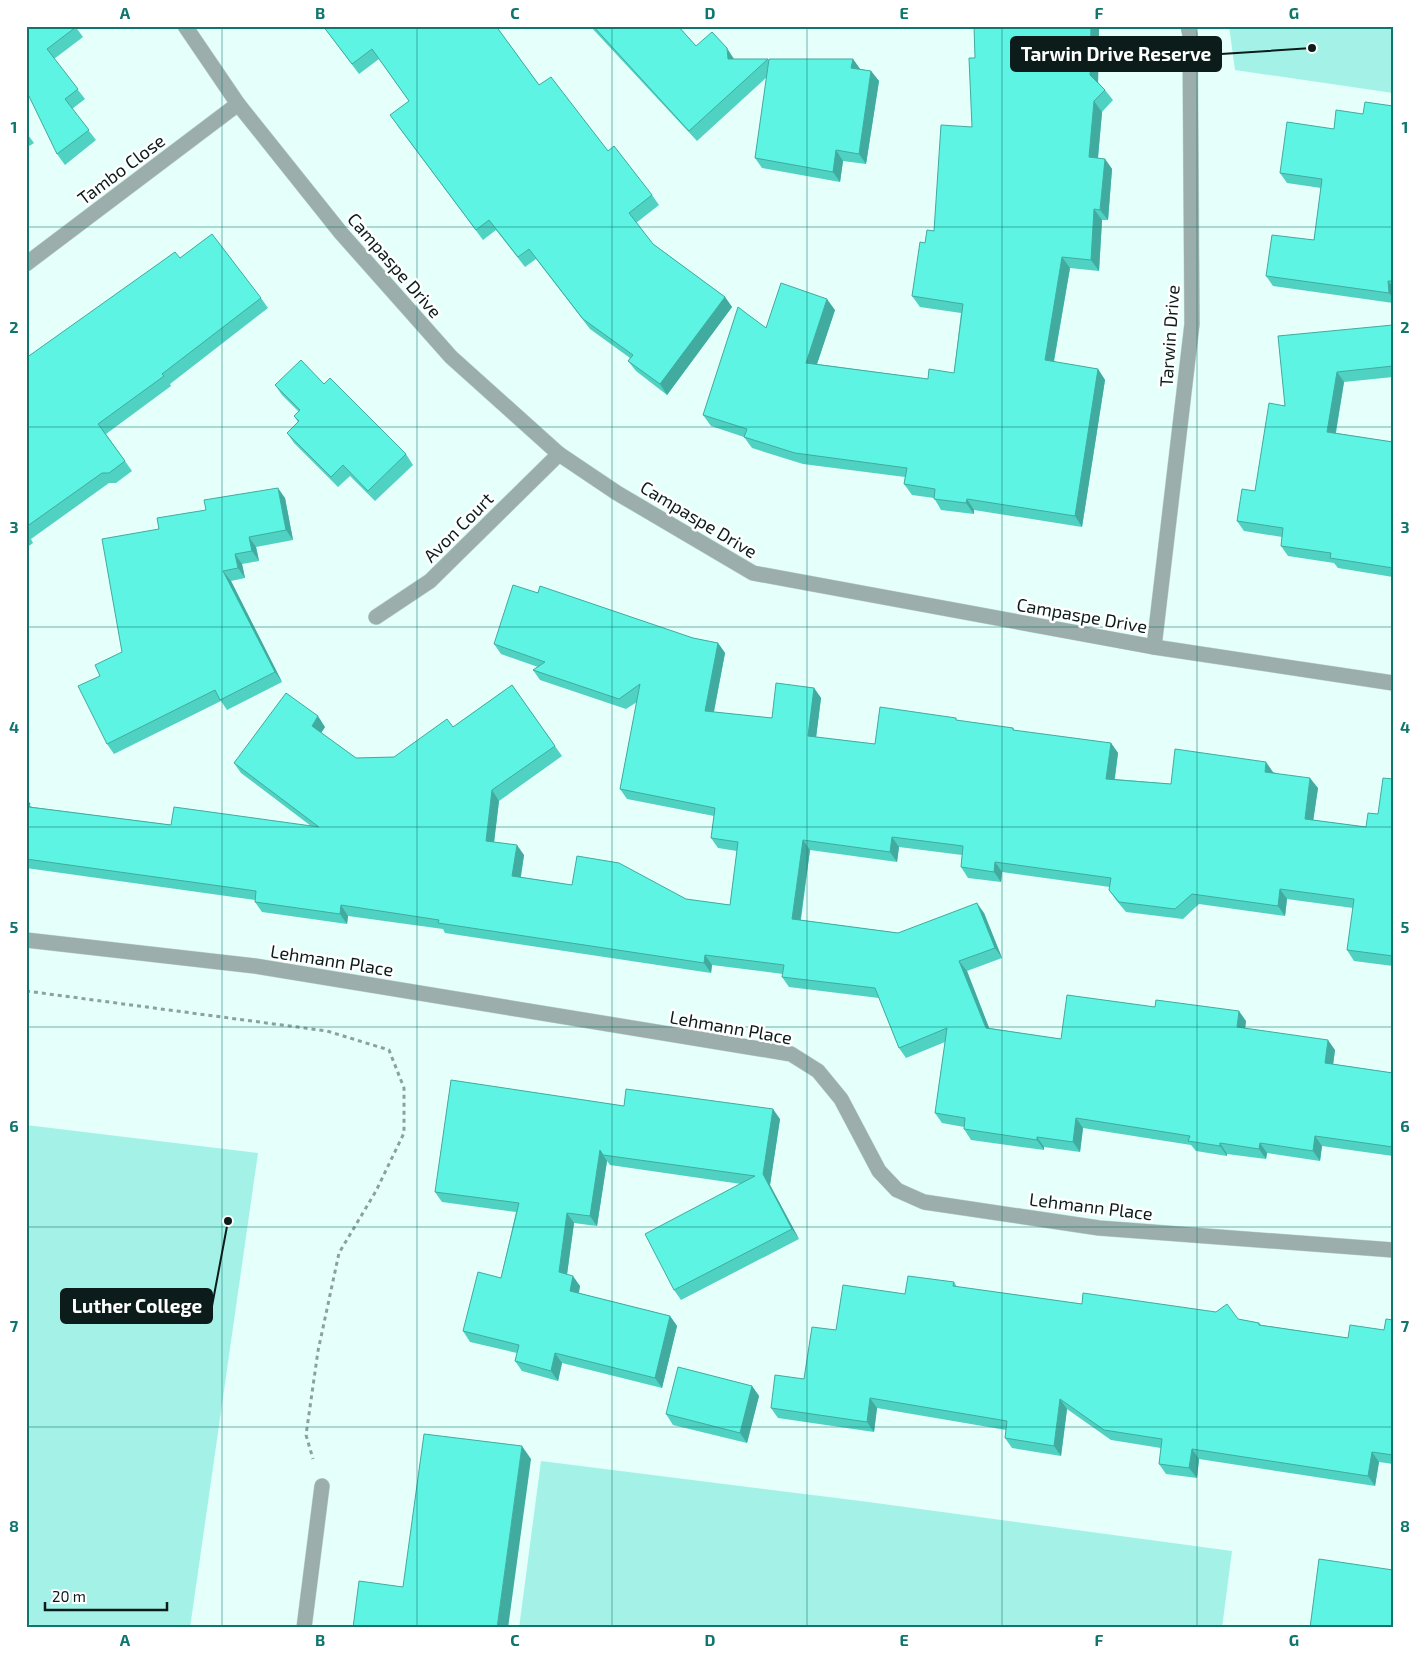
<svg xmlns="http://www.w3.org/2000/svg" width="1419" height="1654" font-family="'Exo 2',sans-serif">
	<rect width="100%" height="100%" fill="#e5fffb"/>
	<g fill="#a4f2e7">
		<polygon points="1229,26 1393,26 1393,93 1235,70"/>
		<polygon points="26,1125 258,1153 190,1628 56,1628 26,1624"/>
		<polygon points="541,1461 861,1501 1232,1551 1222,1628 519,1628"/>
	</g>
	<g fill="none" stroke-linecap="round" stroke-linejoin="round">
		<g stroke="#c2dbd7" stroke-width="16">
			<polyline id="service" points="304,1628 322,1486"/>
		</g>
		<g stroke="#c2dbd7" stroke-width="16">
			<g id="minor">
				<polyline points="185,26 238,104 341,233 451,357 559,454 617,493 753,573 1154,647 1393,683"/>
				<polyline points="26,264 238,104"/>
				<polyline points="376,617 430,581 559,454"/>
				<polyline points="1154,647 1192,324 1190,35 1188,26"/>
				<polyline points="26,940 255,966 791,1054 818,1071 841,1099 879,1171 897,1190 924,1202 1099,1228 1393,1250"/>
			</g>
		</g>
		<polyline stroke="#8ba19e" stroke-width="3" stroke-dasharray="4 4" stroke-linecap="butt" points="26,991 327,1031 389,1050 404,1088 404,1133 376,1191 339,1253 318,1351 306,1435 313,1459"/>
		<use href="#service" stroke="#9caeab" stroke-width="15"/>
		<use href="#minor" stroke="#9caeab" stroke-width="15"/>
	</g>
	<g fill="#50d2c3">
		<polygon points="26,26 75,26 83,37 54,59 85,99 72,109 96,140 65,165 57,154"/>
		<polygon points="323,26 496,26 539,85 608,151 652,195 659,205 636,223 653,244 725,297 732,307 667,395 636,371 628,361 630,358 590,329 536,259 525,267 496,230 483,240 397,125 409,101 379,59 359,74"/>
		<polygon points="590,26 678,26 696,46 734,59 768,59 769,60 853,59 860,69 871,71 879,81 866,164 843,161 840,182 762,168 755,158 767,77 697,141"/>
		<polygon points="1099,26 1098,82 1105,90 1113,100 1102,112 1098,158 1105,159 1112,169 1108,220 1102,220 1099,271 1070,268 1054,362 1098,369 1105,380 1082,527 974,510 974,514 941,510 934,498 912,495 904,484 905,477 803,464 752,448 744,437 711,426 703,415 766,328 835,310 817,364 928,379 954,373 961,313 920,307 912,296 925,243 934,231 972,127 975,58"/>
		<polygon points="1393,106 1393,303 1273,286 1266,276 1314,240 1321,188 1287,183 1280,173 1334,129 1363,114"/>
		<polygon points="26,132 34,143 26,148"/>
		<polygon points="180,258 261,298 268,308 170,384 171,386 106,434 132,471 116,483 109,483 31,539 33,543 26,548 26,417"/>
		<polygon points="1393,325 1393,377 1344,382 1336,433 1393,442 1393,577 1338,568 1334,563 1288,556 1281,546 1282,537 1244,531 1237,521 1255,491 1285,406"/>
		<polygon points="324,384 406,454 413,465 375,501 350,476 338,487 294,443 287,433 298,422 294,416 299,412 282,395 275,385"/>
		<polygon points="285,498 293,540 256,547 259,561 242,564 245,578 231,581 282,682 227,710 221,701 114,754 107,744 100,676 122,652 159,529"/>
		<polygon points="538,593 693,638 718,643 725,653 714,712 772,718 814,688 821,698 816,737 875,744 958,721 1013,728 1015,731 1111,743 1118,753 1115,779 1171,784 1273,772 1318,788 1313,820 1366,827 1378,814 1393,779 1393,966 1354,961 1347,950 1353,908 1287,899 1285,916 1199,904 1183,919 1126,912 1116,900 1109,890 1110,887 1002,872 1001,882 968,878 961,867 962,855 899,847 897,862 810,850 801,920 898,933 984,913 1002,958 967,971 989,1028 1061,1039 1246,1021 1245,1028 1335,1050 1333,1064 1393,1073 1393,1156 1322,1146 1320,1161 1267,1153 1266,1159 1227,1154 1227,1156 1196,1151 1191,1145 1083,1128 1080,1152 1044,1147 1044,1150 971,1140 964,1129 964,1127 942,1123 935,1113 945,1042 906,1058 899,1048 879,998 789,987 782,977 783,974 712,965 711,973 445,933 443,929 348,916 347,924 262,912 255,902 255,900 26,868 26,803 32,807 171,825 311,826 241,773 234,763 325,727 321,733 356,758 394,757 453,727 512,685 562,756 499,801 494,842 524,855 521,877 572,885 730,905 737,851 718,848 711,838 714,816 627,799 620,789 637,702 626,709 540,680 533,670 538,667 501,654 494,644"/>
		<polygon points="624,1106 780,1119 770,1185 799,1239 681,1300 674,1290 741,1184 610,1165 607,1161 597,1226 574,1223 567,1274 580,1286 579,1293 670,1316 677,1326 662,1388 562,1363 558,1381 522,1371 515,1361 517,1353 470,1342 463,1331 501,1278 516,1212 442,1202 435,1192"/>
		<polygon points="954,1282 957,1287 1082,1304 1238,1319 1259,1323 1261,1325 1348,1338 1384,1330 1393,1320 1393,1464 1379,1462 1375,1486 1199,1459 1197,1478 1166,1474 1159,1464 1161,1448 1111,1440 1067,1409 1061,1456 1012,1448 1005,1438 1006,1430 877,1408 874,1432 778,1418 771,1408 804,1379 836,1330 905,1294"/>
		<polygon points="752,1386 759,1396 747,1443 673,1425 666,1414"/>
	</g>
	<g fill="#41ab9f">
		<polygon points="1091,26 1099,26 1098,86 1090,75"/>
		<polygon points="727,48 734,59 728,59"/>
		<polygon points="853,59 860,69 859,78 851,68"/>
		<polygon points="871,71 879,81 866,164 859,154"/>
		<polygon points="1094,101 1102,112 1097,168 1089,157"/>
		<polygon points="836,150 843,161 840,182 833,172"/>
		<polygon points="1105,159 1112,169 1108,220 1100,210"/>
		<polygon points="1094,209 1102,220 1099,271 1091,260"/>
		<polygon points="1062,257 1070,268 1052,371 1045,360"/>
		<polygon points="1388,281 1393,287 1393,298 1389,293"/>
		<polygon points="725,297 732,307 667,395 660,384"/>
		<polygon points="827,299 835,310 814,373 806,363"/>
		<polygon points="1098,369 1105,380 1082,527 1075,516"/>
		<polygon points="1337,372 1344,382 1334,442 1327,432"/>
		<polygon points="278,488 285,498 293,540 286,530"/>
		<polygon points="967,499 974,510 974,514 966,503"/>
		<polygon points="249,537 256,547 259,561 252,551"/>
		<polygon points="235,554 242,564 245,578 238,568"/>
		<polygon points="223,571 231,581 282,682 275,672"/>
		<polygon points="718,643 725,653 712,721 705,711"/>
		<polygon points="814,688 821,698 815,746 808,736"/>
		<polygon points="318,716 325,727 319,736 312,726"/>
		<polygon points="1111,743 1118,753 1113,789 1106,779"/>
		<polygon points="1266,762 1273,772 1272,782 1265,772"/>
		<polygon points="1310,778 1318,788 1312,829 1305,819"/>
		<polygon points="492,790 499,801 493,851 486,841"/>
		<polygon points="892,837 899,847 897,862 890,852"/>
		<polygon points="803,840 810,850 799,929 792,919"/>
		<polygon points="517,845 524,855 519,886 512,876"/>
		<polygon points="995,862 1002,872 1001,882 994,872"/>
		<polygon points="1280,889 1287,899 1285,916 1278,906"/>
		<polygon points="977,903 984,913 1002,958 995,948"/>
		<polygon points="341,905 348,916 347,924 340,914"/>
		<polygon points="705,955 712,965 711,973 704,963"/>
		<polygon points="959,961 967,971 993,1038 986,1028"/>
		<polygon points="1239,1011 1246,1021 1244,1037 1237,1027"/>
		<polygon points="1328,1040 1335,1050 1332,1073 1325,1063"/>
		<polygon points="773,1109 780,1119 770,1185 799,1239 792,1229 763,1174"/>
		<polygon points="1076,1118 1083,1128 1080,1152 1073,1142"/>
		<polygon points="1315,1136 1322,1146 1320,1161 1313,1151"/>
		<polygon points="1037,1137 1044,1147 1044,1150 1037,1140"/>
		<polygon points="1220,1143 1227,1154 1227,1156 1220,1146"/>
		<polygon points="1260,1143 1267,1153 1266,1159 1259,1149"/>
		<polygon points="600,1150 607,1161 597,1226 590,1216"/>
		<polygon points="567,1213 574,1223 566,1282 559,1272"/>
		<polygon points="573,1276 580,1286 577,1301 570,1291"/>
		<polygon points="670,1316 677,1326 662,1388 655,1378"/>
		<polygon points="555,1353 562,1363 558,1381 551,1371"/>
		<polygon points="752,1386 759,1396 747,1443 740,1433"/>
		<polygon points="870,1398 877,1408 874,1432 867,1422"/>
		<polygon points="1060,1399 1067,1409 1061,1456 1054,1446"/>
		<polygon points="522,1446 531,1459 508,1628 497,1628"/>
		<polygon points="1192,1449 1199,1459 1197,1478 1189,1468"/>
		<polygon points="1372,1452 1379,1462 1375,1486 1368,1476"/>
	</g>
	<g fill="#5df4e3" stroke="#41ab9f">
		<polygon points="26,26 76,27 47,49 78,89 65,99 89,130 57,154 26,90"/>
		<polygon points="323,26 496,26 539,85 551,77 608,151 614,146 652,195 629,213 653,244 725,297 660,384 628,361 633,355 583,319 529,249 518,257 489,220 476,230 390,115 409,101 372,49 352,64"/>
		<polygon points="593,26 678,26 696,46 712,32 727,48 728,59 768,59 689,131"/>
		<polygon points="974,26 1091,26 1090,75 1105,90 1094,101 1089,157 1105,159 1100,210 1094,209 1091,260 1062,257 1045,360 1098,369 1075,516 967,499 966,503 934,499 935,489 904,484 907,468 795,453 744,437 747,429 703,415 738,307 766,328 781,283 827,299 806,363 928,379 929,369 954,373 963,304 912,296 920,242 925,243 927,230 934,231 941,125 972,127 969,58 975,58"/>
		<polygon points="769,59 853,59 851,68 871,71 859,154 836,150 833,172 755,158"/>
		<polygon points="1365,102 1393,106 1393,281 1388,281 1389,293 1266,276 1272,235 1314,240 1322,179 1280,173 1287,122 1334,129 1336,110 1363,114"/>
		<polygon points="212,234 261,298 162,374 164,376 98,424 125,461 109,473 102,473 26,527 26,417 27,417 26,416 26,358 175,252 180,258"/>
		<polygon points="1393,325 1393,366 1337,372 1327,432 1393,442 1393,568 1330,558 1331,553 1281,546 1283,528 1237,521 1242,489 1255,491 1269,403 1285,406 1278,336"/>
		<polygon points="301,360 324,384 330,378 406,454 368,491 343,465 331,477 287,433 299,421 294,416 300,410 275,385"/>
		<polygon points="278,488 286,530 249,537 252,551 235,554 238,568 223,571 275,672 220,700 215,690 107,744 78,686 100,676 95,665 122,652 102,539 159,529 157,518 206,510 204,500"/>
		<polygon points="513,585 538,593 540,586 693,638 718,643 705,711 772,718 776,683 814,688 808,736 875,744 880,707 956,718 956,720 1013,728 1013,730 1111,743 1106,779 1171,784 1175,749 1266,762 1265,772 1310,778 1305,819 1366,827 1368,813 1378,814 1383,778 1393,779 1393,956 1347,950 1354,899 1280,889 1278,906 1192,894 1175,909 1119,902 1109,890 1111,878 995,862 994,872 961,867 963,846 892,837 890,852 803,840 792,919 898,933 977,903 995,948 959,961 986,1028 1061,1039 1067,995 1155,1007 1156,1000 1239,1011 1237,1027 1328,1040 1325,1063 1393,1073 1393,1147 1315,1136 1313,1151 1260,1143 1259,1149 1220,1143 1220,1146 1188,1141 1190,1136 1076,1118 1073,1142 1037,1137 1037,1140 964,1129 965,1118 935,1113 947,1028 899,1048 875,988 782,977 784,965 705,955 704,963 438,923 439,920 341,905 340,914 255,902 256,891 26,859 26,803 30,803 29,807 171,825 174,807 319,827 234,763 286,693 318,716 312,726 356,758 394,757 447,719 453,727 512,685 555,746 492,790 486,841 517,845 512,876 572,885 577,856 619,863 686,899 730,905 738,842 711,838 715,808 620,789 640,684 619,699 533,670 545,662 494,644"/>
		<polygon points="451,1080 624,1106 626,1089 773,1109 763,1174 792,1229 674,1290 645,1234 755,1176 603,1155 600,1150 590,1216 567,1213 559,1272 573,1276 570,1291 670,1316 655,1378 555,1353 551,1371 515,1361 519,1345 463,1331 478,1272 501,1278 519,1203 435,1192"/>
		<polygon points="908,1276 954,1282 953,1286 1082,1304 1083,1293 1216,1312 1227,1304 1238,1319 1259,1323 1259,1325 1348,1338 1350,1325 1384,1330 1386,1319 1393,1320 1393,1455 1372,1452 1368,1476 1192,1449 1189,1468 1159,1464 1162,1439 1104,1430 1060,1399 1054,1446 1005,1438 1007,1421 870,1398 867,1422 771,1408 775,1375 804,1379 812,1327 836,1330 843,1285 905,1294"/>
		<polygon points="678,1367 752,1386 740,1433 666,1414"/>
		<polygon points="424,1434 522,1446 497,1628 353,1628 359,1581 403,1587"/>
		<polygon points="1319,1559 1393,1570 1393,1628 1310,1628"/>
	</g>
	<path fill="none" stroke="#0f766e" stroke-width="1" stroke-opacity="0.55" d="M222 26V1628M417 26V1628M612 26V1628M807 26V1628M1002 26V1628M1197 26V1628M26 227H1393M26 427H1393M26 627H1393M26 827H1393M26 1027H1393M26 1227H1393M26 1427H1393"/>
	<g text-anchor="middle" dominant-baseline="central" stroke-width="5" stroke-linejoin="round" paint-order="stroke">
		<g font-size="18" fill="#0b1c1a" stroke="#fff">
			<text transform="translate(121 169) rotate(-37)">Tambo Close</text>
			<text transform="translate(395 265) rotate(49)">Campaspe Drive</text>
			<text transform="translate(1169 336) rotate(-86)">Tarwin Drive</text>
			<text transform="translate(699 519) rotate(31)">Campaspe Drive</text>
			<text transform="translate(458 527) rotate(-45)">Avon Court</text>
			<text transform="translate(1082 615) rotate(10)">Campaspe Drive</text>
			<text transform="translate(332 960) rotate(9)">Lehmann Place</text>
			<text transform="translate(731 1027) rotate(10)">Lehmann Place</text>
			<text transform="translate(1091 1206) rotate(7)">Lehmann Place</text>
		</g>
	</g>
	<path fill="none" stroke="#0b1c1a" stroke-width="2" d="M1312 48L1221 54M228 1221L212 1306"/>
	<g fill="#0b1c1a" stroke="#fff" stroke-width="2">
		<circle cx="1312" cy="48" r="5"/>
		<circle cx="228" cy="1221" r="5"/>
	</g>
	<g fill="#0b1c1a" stroke="#0b1c1a" stroke-width="2">
		<rect x="1011" y="37" width="210" height="34" rx="5"/>
		<rect x="61" y="1289" width="151" height="34" rx="5"/>
	</g>
	<g font-size="19" text-anchor="middle" font-weight="bold" fill="#fff">
		<text x="1116" y="61">Tarwin Drive Reserve</text>
		<text x="137" y="1313">Luther College</text>
	</g>
	<rect width="1419" height="1654" fill="none" stroke="#ffffff" stroke-width="55"/>
	<path d="M45 1602v8h122v-8" fill="none" stroke="#0b1c1a" stroke-width="2.5"/>
	<text x="52" y="1602" font-size="15" fill="#0b1c1a" stroke="#ffffff" stroke-width="4" paint-order="stroke">20 m</text>
	<rect x="28" y="28" width="1364" height="1598" fill="none" stroke="#0f766e" stroke-width="2"/>
	<g font-size="16" text-anchor="middle" font-weight="bold" fill="#0f766e">
		<text x="125" y="19">A</text>
		<text x="320" y="19">B</text>
		<text x="515" y="19">C</text>
		<text x="710" y="19">D</text>
		<text x="904" y="19">E</text>
		<text x="1099" y="19">F</text>
		<text x="1294" y="19">G</text>
		<text x="14" y="133">1</text>
		<text x="1405" y="133">1</text>
		<text x="14" y="333">2</text>
		<text x="1405" y="333">2</text>
		<text x="14" y="533">3</text>
		<text x="1405" y="533">3</text>
		<text x="14" y="733">4</text>
		<text x="1405" y="733">4</text>
		<text x="14" y="933">5</text>
		<text x="1405" y="933">5</text>
		<text x="14" y="1132">6</text>
		<text x="1405" y="1132">6</text>
		<text x="14" y="1332">7</text>
		<text x="1405" y="1332">7</text>
		<text x="14" y="1532">8</text>
		<text x="1405" y="1532">8</text>
		<text x="125" y="1646">A</text>
		<text x="320" y="1646">B</text>
		<text x="515" y="1646">C</text>
		<text x="710" y="1646">D</text>
		<text x="904" y="1646">E</text>
		<text x="1099" y="1646">F</text>
		<text x="1294" y="1646">G</text>
	</g>
</svg>
